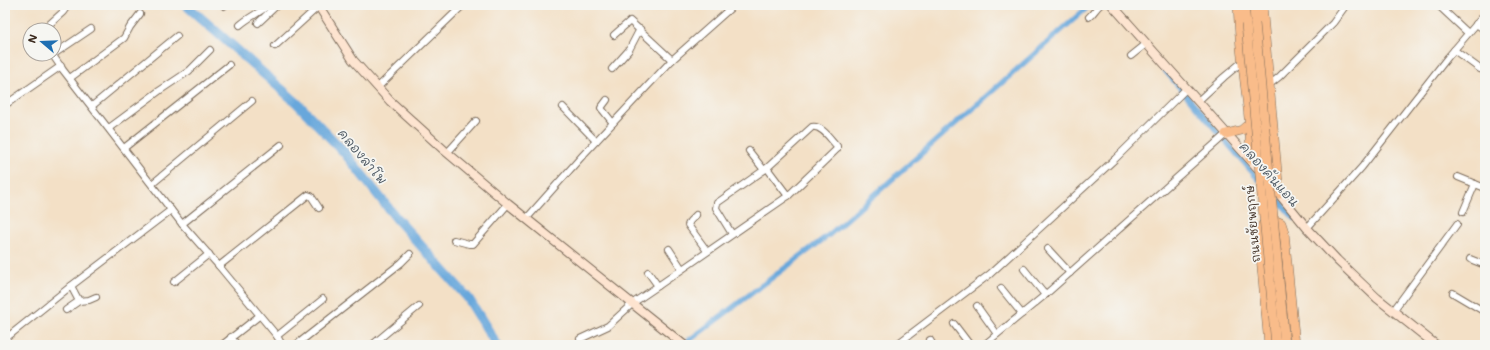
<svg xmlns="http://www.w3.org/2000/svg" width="1490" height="350" font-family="Mali,'Playpen Sans Thai',sans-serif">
	<rect width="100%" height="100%" fill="#f6f6f2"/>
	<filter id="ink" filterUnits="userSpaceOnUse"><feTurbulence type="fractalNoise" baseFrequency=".025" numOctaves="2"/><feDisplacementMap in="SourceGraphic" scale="8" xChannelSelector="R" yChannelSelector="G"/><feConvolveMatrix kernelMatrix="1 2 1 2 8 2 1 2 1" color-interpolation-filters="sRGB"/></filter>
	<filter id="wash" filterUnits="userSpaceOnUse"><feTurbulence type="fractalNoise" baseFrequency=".012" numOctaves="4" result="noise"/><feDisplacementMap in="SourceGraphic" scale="16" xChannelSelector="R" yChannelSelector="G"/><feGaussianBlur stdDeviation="0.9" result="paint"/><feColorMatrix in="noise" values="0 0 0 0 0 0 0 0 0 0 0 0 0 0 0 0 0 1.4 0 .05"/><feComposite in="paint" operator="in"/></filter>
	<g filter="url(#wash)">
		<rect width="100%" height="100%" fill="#f3e0c6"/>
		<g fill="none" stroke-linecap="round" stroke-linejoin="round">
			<g stroke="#68a7db" stroke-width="5.5">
				<polyline points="1163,68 1259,180"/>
				<polyline points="1272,193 1294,218"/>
				<polyline points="683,345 830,234 1090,5"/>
			</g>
			<polyline stroke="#68a7db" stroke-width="10" points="186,5 297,103 344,152 397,219 468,298 497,345"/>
		</g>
	</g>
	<g filter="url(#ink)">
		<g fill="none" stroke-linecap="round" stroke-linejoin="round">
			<g stroke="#7b6a59" stroke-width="8">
				<g id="street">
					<polyline points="1438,5 1468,33"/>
					<polyline points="224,6 225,5"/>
					<path d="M1089 17C1094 13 1095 9 1100 5"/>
					<polyline points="258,23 277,5"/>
					<polyline points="1476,24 1485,30"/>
					<path d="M240 25C249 17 259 13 269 5"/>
					<polyline points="43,30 63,12 68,5"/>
					<polyline points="614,35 630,21 672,60"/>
					<polyline points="275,46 319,6"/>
					<polyline points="1454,50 1480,69"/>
					<polyline points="52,54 63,70 182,224 219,266 277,336 282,345"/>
					<polyline points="54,54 91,29"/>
					<polyline points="1131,56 1146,44"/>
					<polyline points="612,69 629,50 640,29"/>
					<polyline points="70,78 124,38 130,27 140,14"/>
					<polyline points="1269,85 1279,77 1333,23 1346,5"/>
					<polyline points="378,87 463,5"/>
					<polyline points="607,100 601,108 613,123"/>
					<polyline points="1198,101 1224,77 1242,62"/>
					<polyline points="5,105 61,66"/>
					<polyline points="92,106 177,36"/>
					<polyline points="563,107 596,141"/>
					<polyline points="109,128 159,91 189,71 210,50"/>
					<polyline points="124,148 229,65"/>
					<polyline points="749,151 764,170"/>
					<polyline points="1484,152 1485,152"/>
					<polyline points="447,153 476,121"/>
					<polyline points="767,168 788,196"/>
					<polyline points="1458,177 1485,188"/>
					<polyline points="152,184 252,101"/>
					<polyline points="1463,212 1475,184"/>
					<polyline points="696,215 690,221 688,225 707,251"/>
					<polyline points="527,218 583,155 672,60 734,5"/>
					<polyline points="182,224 281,145"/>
					<polyline points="1307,228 1362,167 1448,57 1485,14"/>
					<polyline points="454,240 469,244 473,244 508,204"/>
					<polyline points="669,249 682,269"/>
					<polyline points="1048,249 1070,273"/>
					<polyline points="1470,259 1485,265"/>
					<polyline points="219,266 308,195 311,196 319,208"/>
					<polyline points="1024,269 1045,295"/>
					<polyline points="648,272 658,286"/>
					<polyline points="174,282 209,254"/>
					<polyline points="1001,288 1022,314"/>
					<polyline points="1453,293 1485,312"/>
					<polyline points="79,301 89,300 96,297"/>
					<polyline points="977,306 997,334"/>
					<polyline points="66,310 79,301 71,286"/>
					<polyline points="1393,311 1457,224"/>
					<polyline points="954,324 970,345"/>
					<polyline points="277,336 323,299"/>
					<polyline points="231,337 237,345"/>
					<polyline points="5,339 71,286 171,210"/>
					<path d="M580 339 608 326 633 303 658 286 788 196 837 149V146C831 140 822 125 812 127L767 168 717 203 716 208 732 234"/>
					<polyline points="930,340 933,345"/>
					<polyline points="222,345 259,316"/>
					<polyline points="296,345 401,263 410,254"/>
					<polyline points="372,345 419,306"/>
					<polyline points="896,345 990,274 1115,159 1186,89"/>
					<polyline points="984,345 1045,295 1226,134"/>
				</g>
			</g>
			<g stroke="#7b6a59" stroke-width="10">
				<g id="secondary">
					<polyline points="318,5 353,60 390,101 444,150 508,204 684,345"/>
					<polyline points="1112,5 1261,172"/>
					<polyline points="1275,189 1307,228 1337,260 1377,298 1436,345"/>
				</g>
			</g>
			<g stroke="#7b6a59" stroke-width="10">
				<g id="primary">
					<path d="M1238 5C1239 25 1240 44 1243 64 1246 96 1252 127 1250 159"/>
					<polyline points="1244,5 1246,24"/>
					<polyline points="1254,5 1255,23"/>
					<polyline points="1262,5 1279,194"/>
					<polyline points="1226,134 1242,130 1250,123"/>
					<path d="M1269 345 1259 234C1263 220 1268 217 1281 223L1284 232 1295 345"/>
				</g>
			</g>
			<use href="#street" stroke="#fff" stroke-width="6"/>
			<use href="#secondary" stroke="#fde4d0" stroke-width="8"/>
			<use href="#primary" stroke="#f9bc8a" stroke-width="9"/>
			<g stroke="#7b6a59" stroke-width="10" stroke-linecap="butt">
				<g id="primary-bridge">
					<polyline points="1255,23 1285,345"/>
					<polyline points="1246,24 1276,345"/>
				</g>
			</g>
			<use href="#primary-bridge" stroke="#f9bc8a" stroke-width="9"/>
		</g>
	</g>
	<g text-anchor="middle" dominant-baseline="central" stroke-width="3.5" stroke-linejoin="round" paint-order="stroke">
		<g font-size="12" fill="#3b2a1e" stroke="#f6f6f2">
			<text transform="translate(1252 224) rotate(-95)">ถนนชัยพฤกษ์</text>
		</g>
		<g font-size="13" font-style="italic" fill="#4b5660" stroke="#f6f6f2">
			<text transform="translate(363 156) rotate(50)">คลองลำโพ</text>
			<text transform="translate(1270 174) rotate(48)">คลองคันแอน</text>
		</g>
	</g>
	<rect width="1490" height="350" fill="none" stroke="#f6f6f2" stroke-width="20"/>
	<g transform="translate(42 42) rotate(289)"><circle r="19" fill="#f6f6f2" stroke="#aba49d"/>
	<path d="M0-3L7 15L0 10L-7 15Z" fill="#1f6fb2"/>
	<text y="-6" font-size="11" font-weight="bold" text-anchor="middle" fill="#3b2a1e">N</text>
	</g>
</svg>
